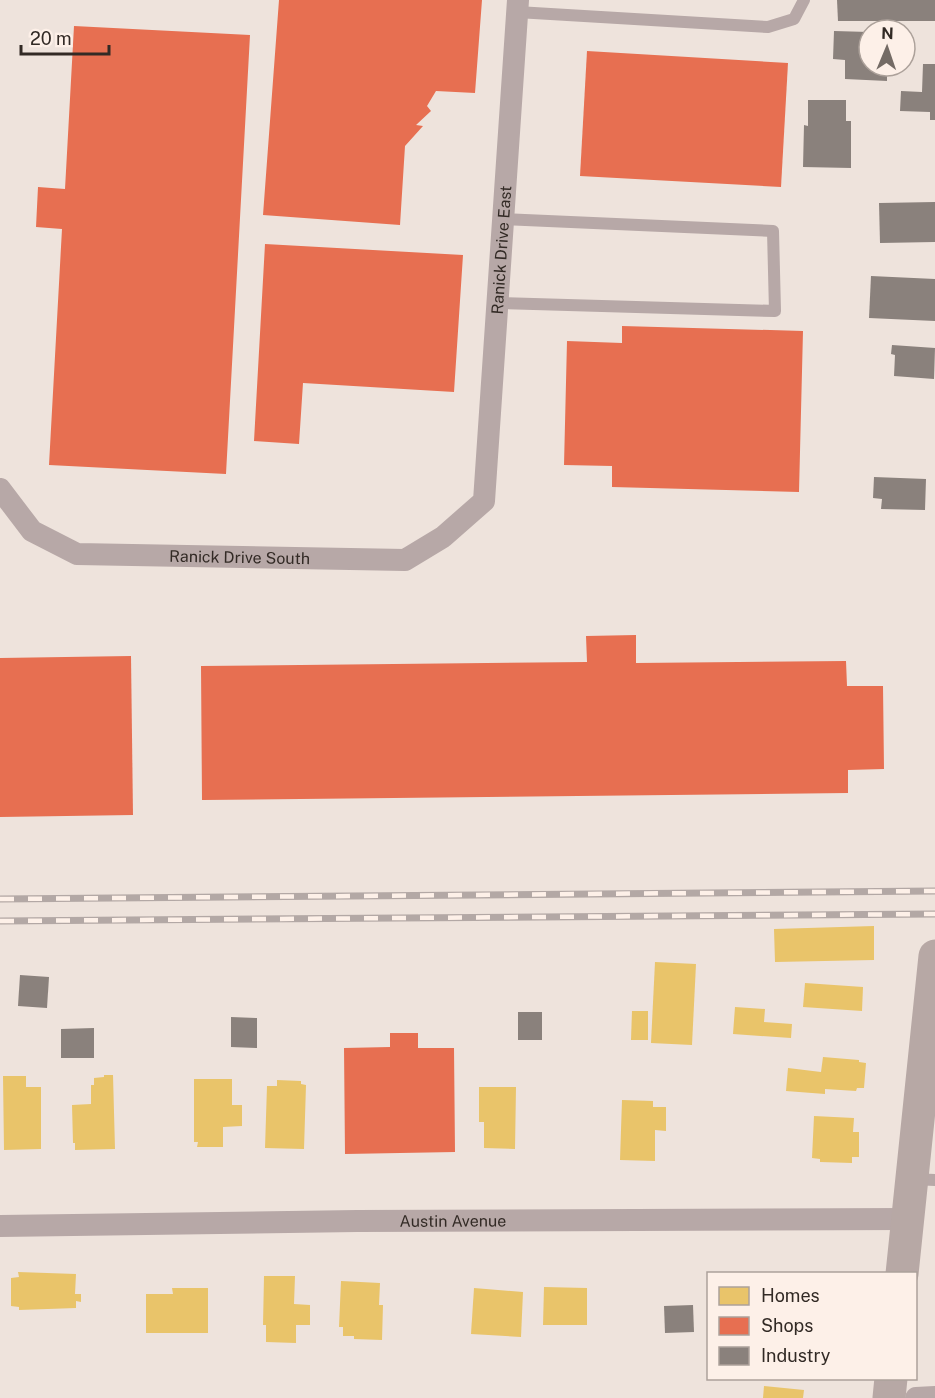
<svg xmlns="http://www.w3.org/2000/svg" width="935" height="1398" font-family="'Public Sans',sans-serif">
	<rect width="100%" height="100%" fill="#eee3dc"/>
	<g fill="#e9c46a">
		<polygon points="874,926 874,960 775,962 774,929"/>
		<polygon points="655,962 696,964 692,1045 651,1043"/>
		<polygon points="805,983 863,987 862,1011 803,1007"/>
		<polygon points="735,1007 765,1009 764,1022 792,1024 791,1038 733,1034"/>
		<polygon points="632,1011 648,1011 648,1040 631,1040"/>
		<polygon points="823,1057 859,1060 859,1062 866,1063 864,1088 857,1088 856,1091 825,1089 825,1094 786,1091 788,1068 821,1072"/>
		<polygon points="104,1075 113,1075 115,1149 75,1150 75,1143 73,1143 72,1105 91,1104 91,1085 94,1085 94,1078 104,1077"/>
		<polygon points="3,1076 26,1076 26,1087 41,1087 41,1149 4,1150"/>
		<polygon points="194,1079 232,1079 232,1105 242,1105 242,1126 223,1127 223,1147 197,1147 198,1142 194,1142"/>
		<polygon points="277,1080 301,1081 301,1084 306,1085 304,1149 265,1148 267,1086 277,1086"/>
		<polygon points="479,1087 516,1087 515,1149 484,1148 484,1122 479,1122"/>
		<polygon points="622,1100 653,1101 653,1107 666,1107 666,1131 655,1130 655,1161 620,1160"/>
		<polygon points="814,1116 854,1118 853,1132 859,1132 859,1157 852,1157 852,1163 820,1162 820,1159 812,1158"/>
		<polygon points="18,1272 76,1274 75,1294 81,1294 81,1302 76,1301 76,1308 19,1310 19,1307 11,1306 11,1278 19,1277"/>
		<polygon points="264,1276 295,1276 294,1304 310,1305 310,1325 296,1325 296,1343 266,1342 266,1325 263,1325"/>
		<polygon points="341,1281 380,1283 379,1305 383,1305 382,1340 354,1339 354,1336 343,1336 343,1327 339,1327"/>
		<polygon points="544,1287 587,1288 587,1325 543,1325"/>
		<polygon points="172,1288 208,1288 208,1333 146,1333 146,1294 173,1294"/>
		<polygon points="474,1288 523,1292 521,1337 471,1334"/>
		<polygon points="764,1386 804,1390 803,1398 763,1398"/>
	</g>
	<g fill="#e76f51">
		<polygon points="279,0 482,0 475,93 436,91 427,106 431,111 416,125 423,126 405,146 400,225 263,215"/>
		<polygon points="74,26 250,35 226,474 49,465 62,229 36,227 38,187 65,189"/>
		<polygon points="587,51 788,63 781,187 580,176"/>
		<polygon points="265,244 463,255 454,392 303,383 299,444 254,441"/>
		<polygon points="622,326 803,331 799,492 612,487 612,466 564,465 567,341 622,343"/>
		<polygon points="636,635 636,663 846,661 847,686 883,686 884,769 848,770 848,793 202,800 201,666 587,662 586,636"/>
		<polygon points="131,656 133,815 0,817 0,658"/>
		<polygon points="390,1033 418,1033 418,1048 454,1048 455,1152 345,1154 344,1048 390,1047"/>
	</g>
	<g fill="#8a817c">
		<polygon points="837,0 935,0 935,21 838,21"/>
		<polygon points="834,31 869,32 869,66 887,66 887,81 845,79 845,60 833,59"/>
		<polygon points="923,64 935,64 935,120 930,120 930,112 900,111 901,91 922,92"/>
		<polygon points="808,100 846,100 846,121 851,121 851,168 803,167 804,125 808,126"/>
		<polygon points="935,202 935,242 880,243 879,203"/>
		<polygon points="871,276 935,279 935,321 869,318"/>
		<polygon points="892,345 935,348 934,379 894,376 895,355 891,354"/>
		<polygon points="874,477 926,479 925,510 881,509 882,499 873,498"/>
		<polygon points="20,975 49,977 47,1008 18,1006"/>
		<rect x="518" y="1012" width="24" height="28"/>
		<polygon points="231,1017 257,1018 257,1048 231,1047"/>
		<polygon points="94,1028 94,1058 61,1058 61,1029"/>
		<polygon points="693,1305 694,1332 665,1333 664,1306"/>
	</g>
	<g fill="none" stroke-linecap="round" stroke-linejoin="round">
		<g stroke="#b7a8a7" stroke-width="12">
			<polyline points="517,12 768,27 794,19 804,0"/>
			<polyline points="498,303 775,311 773,231 503,219"/>
			<polyline points="913,1179 935,1180"/>
		</g>
		<g stroke="#b7a8a7" stroke-width="22">
			<path id="s1" d="M0 489 32 531 77 554 405 560 443 537 484 501 518 0"/>
			<path id="s2" d="M0 1226 357 1221 907 1219"/>
			<polyline points="916,1398 935,1397"/>
		</g>
		<g stroke="#b7a8a5" stroke-width="33">
			<polyline points="902,1274 935,956"/>
			<polyline points="889,1398 891,1378"/>
		</g>
		<g stroke="#b3a8a5" stroke-width="7">
			<g id="rail">
				<polyline points="0,899 935,891"/>
				<polyline points="0,921 935,914"/>
			</g>
		</g>
		<use href="#rail" stroke="#fdf0e8" stroke-width="4.5" stroke-dasharray="14" stroke-linecap="butt"/>
	</g>
	<g text-anchor="middle" dominant-baseline="central" stroke-width="6" stroke-linejoin="round" paint-order="stroke">
		<g font-size="16" fill="#322a25" stroke="#fdf0e8">
			<text stroke="none"><textPath href="#s1" startOffset="782">Ranick Drive East</textPath></text>
			<text stroke="none"><textPath href="#s1" startOffset="266">Ranick Drive South</textPath></text>
			<text stroke="none"><textPath href="#s2" startOffset="453">Austin Avenue</textPath></text>
		</g>
	</g>
	<rect x="707" y="1272" width="210" height="108" fill="#fdf0e8" stroke="#aca19a" stroke-width="1.5"/>
	<rect x="719" y="1287" width="30" height="18" fill="#e9c46a" stroke="#aca19a" stroke-width="1.5"/>
	<text x="761" y="1302" font-size="18" fill="#322a25">Homes</text>
	<rect x="719" y="1317" width="30" height="18" fill="#e76f51" stroke="#aca19a" stroke-width="1.5"/>
	<text x="761" y="1332" font-size="18" fill="#322a25">Shops</text>
	<rect x="719" y="1347" width="30" height="18" fill="#8a817c" stroke="#aca19a" stroke-width="1.5"/>
	<text x="761" y="1362" font-size="18" fill="#322a25">Industry</text>
	<g transform="translate(887 48) rotate(2)"><circle r="28" fill="#fdf0e8" stroke="#aca19a" stroke-width="1.5"/>
	<path d="M0-4.5L10 22L0 15L-10 22Z" fill="#746b65"/>
	<text y="-9" font-size="16" font-weight="bold" text-anchor="middle" fill="#322a25">N</text>
	</g>
	<path d="M21 45v9h88v-9" fill="none" stroke="#322a25" stroke-width="3"/>
	<text x="30" y="45" font-size="18" fill="#322a25" stroke="#fdf0e8" stroke-width="4.5" paint-order="stroke">20 m</text>
</svg>
